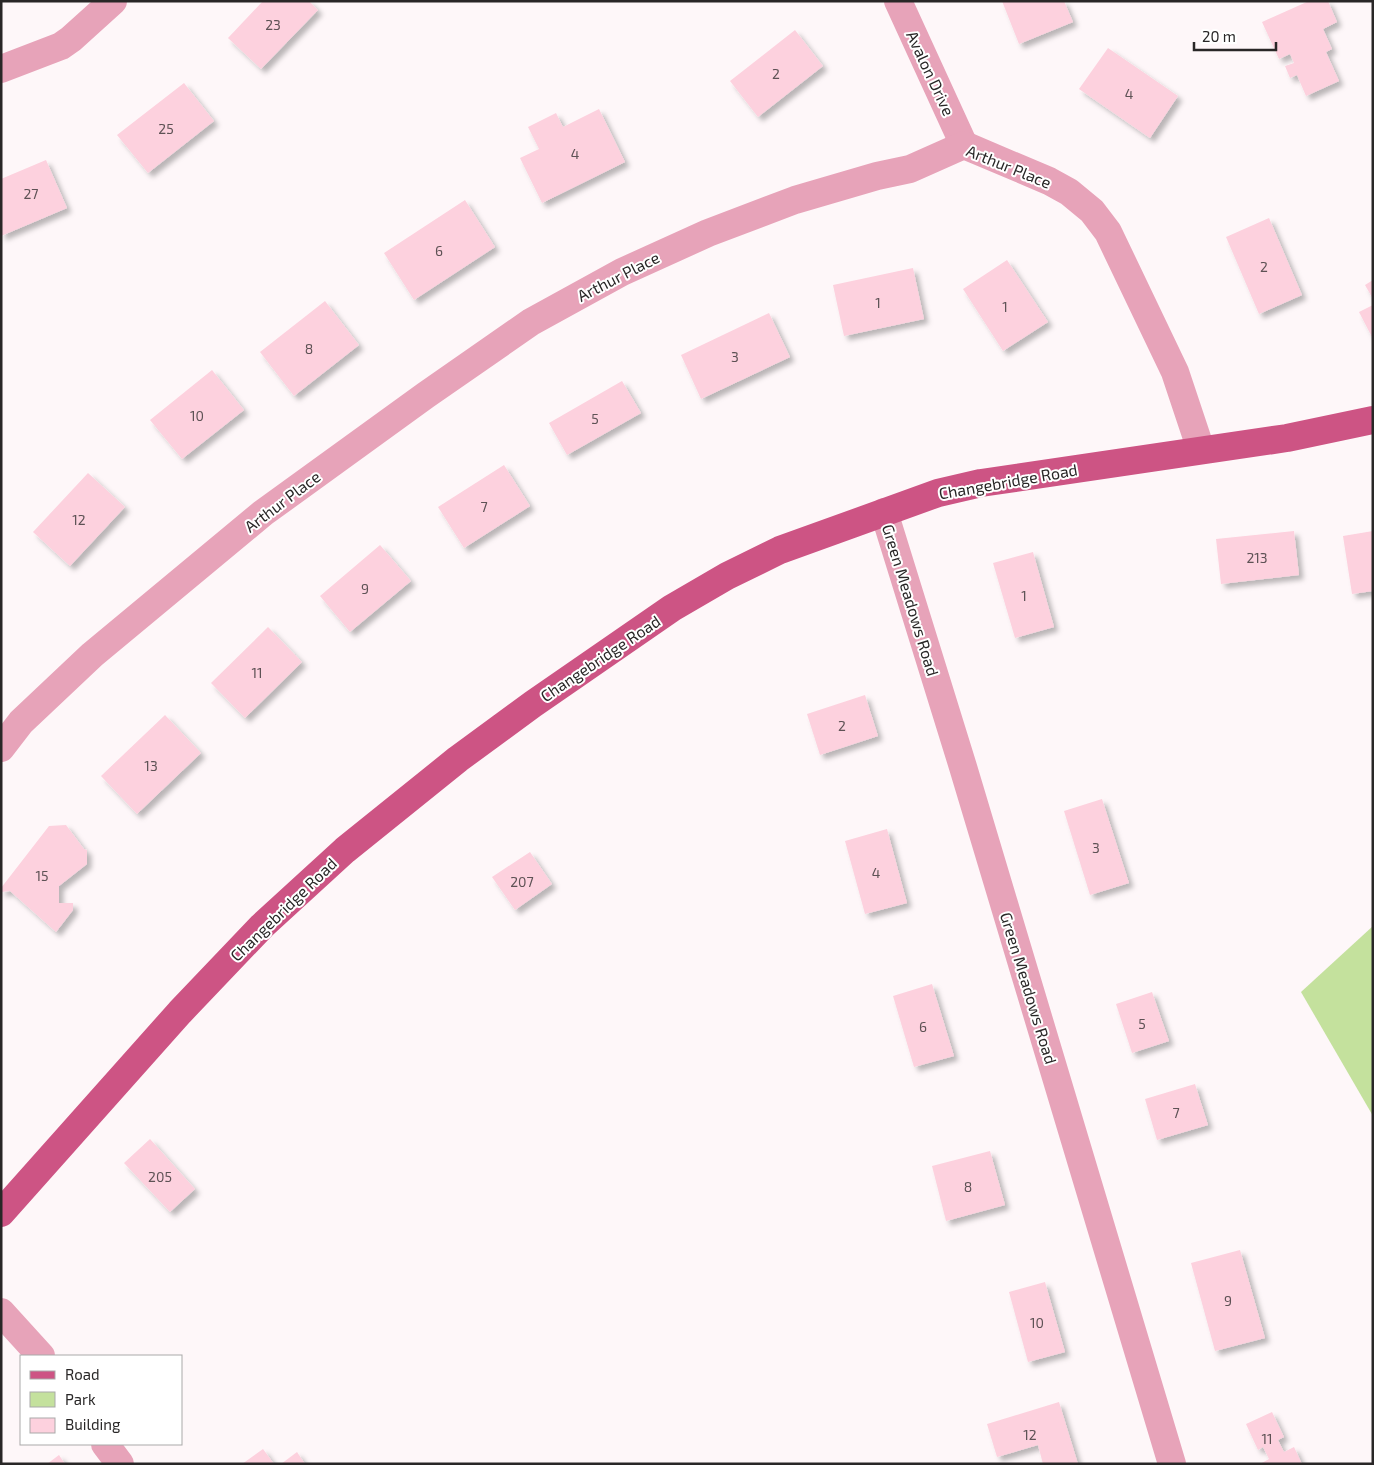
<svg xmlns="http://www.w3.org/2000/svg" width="1374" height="1465" font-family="'Exo 2',sans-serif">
	<defs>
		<filter id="shadow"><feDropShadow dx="4.5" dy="4.5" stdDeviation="2.5" flood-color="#0004"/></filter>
	</defs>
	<rect width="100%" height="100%" fill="#fef7f9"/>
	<polygon fill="#c4e19d" points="1373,926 1373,1116 1301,992"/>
	<g fill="#fdd1de" filter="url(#shadow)">
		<polygon points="263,1 309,1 318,10 261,69 228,38"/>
		<polygon points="1002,1 1064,1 1073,22 1019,44"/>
		<polygon points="1309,1 1328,1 1337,22 1323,29 1332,49 1326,52 1339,81 1306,96 1297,75 1290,78 1285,66 1294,63 1290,54 1279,59 1262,22"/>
		<polygon points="795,30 823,66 758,117 730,81"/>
		<polygon points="1108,48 1178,96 1150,138 1079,89"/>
		<polygon points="184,83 214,121 148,173 117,135"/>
		<polygon points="599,109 625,162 542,203 520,158 539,149 528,127 556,113 563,127"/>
		<polygon points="46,160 67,208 1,236 1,179"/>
		<polygon points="465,200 495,247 414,300 384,253"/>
		<polygon points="1269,218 1302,295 1259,314 1226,237"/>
		<polygon points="1007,260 1048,322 1003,351 963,289"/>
		<polygon points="913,268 924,319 844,336 833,285"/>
		<polygon points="1373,280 1373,299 1365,285"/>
		<polygon points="325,301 359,345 294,396 260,352"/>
		<polygon points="1373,305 1373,339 1359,312"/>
		<polygon points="769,313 790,357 701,399 681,355"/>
		<polygon points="212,370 244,410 182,459 150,420"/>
		<polygon points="622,381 641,413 567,455 549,423"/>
		<polygon points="504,465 530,506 464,548 438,507"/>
		<polygon points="88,473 125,507 70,566 33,532"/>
		<polygon points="1294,531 1299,575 1221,584 1216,539"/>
		<polygon points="1373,531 1373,591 1352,594 1343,536"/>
		<polygon points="380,545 411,581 350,632 320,596"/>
		<polygon points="1033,552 1054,627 1015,638 993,563"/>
		<polygon points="268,627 302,662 245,718 211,683"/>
		<polygon points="865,695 878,736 820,755 807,714"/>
		<polygon points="165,715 201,753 137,814 101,776"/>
		<polygon points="1102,799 1129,883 1090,895 1064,811"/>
		<polygon points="66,825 84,849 87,850 87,864 59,886 59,903 73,903 73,910 56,932 10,891 1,892 1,888 49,826"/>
		<polygon points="887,829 907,903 865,914 845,841"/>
		<polygon points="530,852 552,884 515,910 492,877"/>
		<polygon points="932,984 954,1056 914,1067 893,996"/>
		<polygon points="1152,992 1169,1041 1132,1053 1116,1004"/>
		<polygon points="1195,1084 1208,1125 1157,1140 1145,1099"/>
		<polygon points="150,1139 195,1189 170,1212 124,1163"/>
		<polygon points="990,1151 1005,1205 946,1221 932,1166"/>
		<polygon points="1240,1250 1265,1338 1215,1351 1191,1263"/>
		<polygon points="1045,1282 1065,1352 1028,1362 1009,1292"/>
		<polygon points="1059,1402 1078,1464 1043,1464 1038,1445 997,1457 987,1424"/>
		<polygon points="1272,1412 1284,1437 1278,1440 1284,1452 1294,1447 1302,1464 1260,1464 1269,1459 1263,1447 1258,1450 1246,1424"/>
		<polygon points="263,1449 274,1464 242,1464"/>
		<polygon points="297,1452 305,1464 281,1464"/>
		<polygon points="59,1455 65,1464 47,1464"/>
	</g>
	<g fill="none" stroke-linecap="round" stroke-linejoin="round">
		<g stroke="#e7a3b9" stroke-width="28">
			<polyline points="898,1 964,145"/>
			<polyline points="1,69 61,46 71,39 113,1"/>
			<polyline points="884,512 963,767 1172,1464"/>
			<polyline points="1,748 21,722 92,655 263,513 426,395 531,322 622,272 708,233 795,200 877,176 910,169 964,145 1049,181 1069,192 1092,211 1108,232 1175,372 1201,450"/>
			<polyline points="1,1312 41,1356"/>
			<polyline points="105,1444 120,1464"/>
		</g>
		<polyline stroke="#cd5484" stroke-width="28" points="1,1213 180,1012 262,926 345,850 458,759 533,704 672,608 727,576 780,550 938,493 981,483 1287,438 1373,420"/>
	</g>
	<g text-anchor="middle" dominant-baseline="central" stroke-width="4" stroke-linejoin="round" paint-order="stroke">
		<g font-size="14" fill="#5e5255">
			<text x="273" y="24">23</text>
			<text x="776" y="73">2</text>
			<text x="1129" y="93">4</text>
			<text x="166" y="128">25</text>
			<text x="575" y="153">4</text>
			<text x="31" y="193">27</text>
			<text x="439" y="250">6</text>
			<text x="1264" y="266">2</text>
			<text x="878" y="302">1</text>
			<text x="1005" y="306">1</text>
			<text x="309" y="348">8</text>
			<text x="735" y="356">3</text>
			<text x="197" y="415">10</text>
			<text x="595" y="418">5</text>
			<text x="484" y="506">7</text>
			<text x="79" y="519">12</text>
			<text x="1257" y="557">213</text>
			<text x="365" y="588">9</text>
			<text x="1024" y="595">1</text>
			<text x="257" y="672">11</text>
			<text x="842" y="725">2</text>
			<text x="151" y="765">13</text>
			<text x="1096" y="847">3</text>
			<text x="876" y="872">4</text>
			<text x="42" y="875">15</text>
			<text x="522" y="881">207</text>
			<text x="1142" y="1023">5</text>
			<text x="923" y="1026">6</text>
			<text x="1176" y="1112">7</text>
			<text x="160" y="1176">205</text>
			<text x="968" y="1186">8</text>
			<text x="1228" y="1300">9</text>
			<text x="1037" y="1322">10</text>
			<text x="1030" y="1434">12</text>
			<text x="1267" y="1438">11</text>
		</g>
		<g font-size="16" fill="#292727" stroke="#fff">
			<text transform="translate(931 73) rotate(65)">Avalon Drive</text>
			<text transform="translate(1009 166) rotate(22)">Arthur Place</text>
			<text transform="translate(618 276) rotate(-27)">Arthur Place</text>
			<text transform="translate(1008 481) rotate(-10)">Changebridge Road</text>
			<text transform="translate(282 501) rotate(-37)">Arthur Place</text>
			<text transform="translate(911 600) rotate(73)">Green Meadows Road</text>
			<text transform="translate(600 658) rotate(-34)">Changebridge Road</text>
			<text transform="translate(283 909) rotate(-44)">Changebridge Road</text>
			<text transform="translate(1029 988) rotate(73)">Green Meadows Road</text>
		</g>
	</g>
	<rect width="1374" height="1465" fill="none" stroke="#292727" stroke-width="5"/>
	<rect x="20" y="1355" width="162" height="90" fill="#ffffff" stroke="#a9a9a9"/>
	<rect x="30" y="1371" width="25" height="8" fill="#cd5484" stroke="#a9a9a9"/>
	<text x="65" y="1380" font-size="15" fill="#292727">Road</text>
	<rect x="30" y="1392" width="25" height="15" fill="#c4e19d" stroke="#a9a9a9"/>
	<text x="65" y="1405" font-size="15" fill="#292727">Park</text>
	<rect x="30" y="1418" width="25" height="15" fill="#fdd1de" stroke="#a9a9a9"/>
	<text x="65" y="1430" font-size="15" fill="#292727">Building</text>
	<path d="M1194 42v8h82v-8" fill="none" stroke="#292727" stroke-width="2.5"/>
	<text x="1202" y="42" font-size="15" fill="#292727" stroke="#ffffff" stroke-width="4" paint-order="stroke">20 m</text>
</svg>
